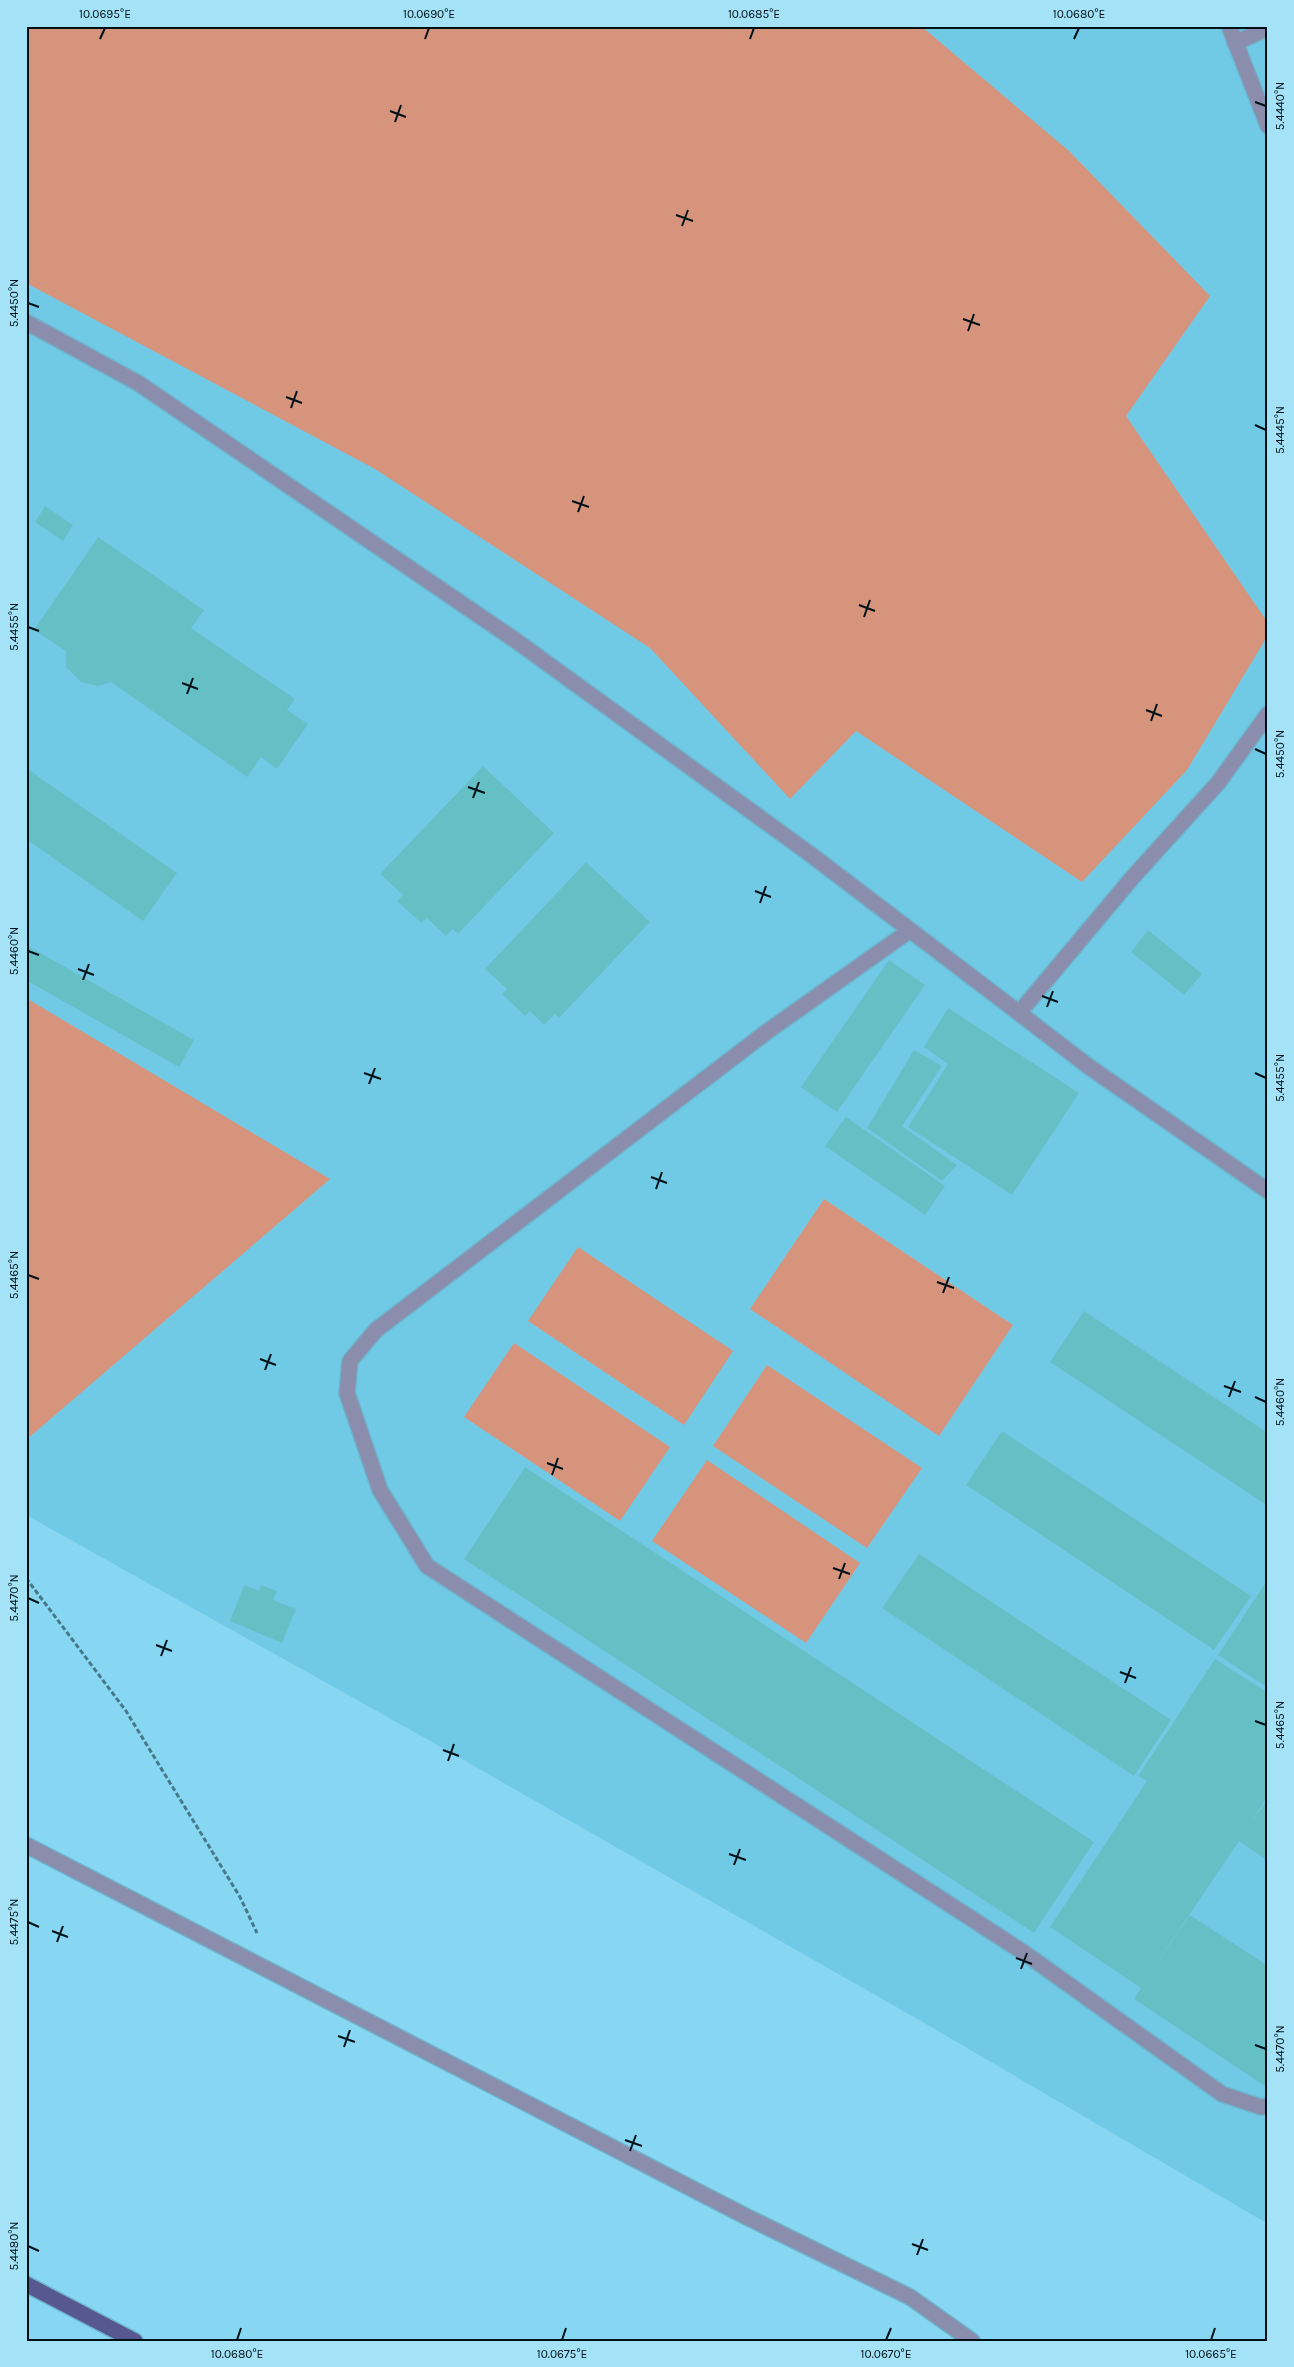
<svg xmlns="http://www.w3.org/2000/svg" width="1294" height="2367" font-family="Karla,sans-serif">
	<rect width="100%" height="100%" fill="#87d7f2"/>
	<polygon fill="#70cae6" points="26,26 1268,26 1268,2224 926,2024 425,1738 26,1515"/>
	<g fill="#d7947c">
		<polygon points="26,26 921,26 1069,151 1210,296 1126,416 1268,623 1268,635 1187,770 1082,882 856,731 790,799 650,648 375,469 26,283"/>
		<polygon points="26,998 330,1179 26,1440"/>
		<polygon points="824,1199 1013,1325 939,1436 750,1309"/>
		<polygon points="578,1247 733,1351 684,1425 528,1321"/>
		<polygon points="514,1343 670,1447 620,1521 464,1417"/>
		<polygon points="767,1365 922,1468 867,1548 713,1446"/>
		<polygon points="707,1460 860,1563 806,1643 652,1541"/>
	</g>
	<g fill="#65c0c6">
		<polygon points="45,506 73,525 63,541 35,522"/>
		<polygon points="98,537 204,610 191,628 295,699 287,710 308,724 277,769 261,757 247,777 111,682 98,686 81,682 66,667 66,651 34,630"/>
		<polygon points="483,766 554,833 458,934 453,929 446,936 427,918 421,923 397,901 403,895 380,874"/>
		<polygon points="26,768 177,873 143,921 26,839"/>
		<polygon points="586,862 650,922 559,1018 555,1014 544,1025 530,1011 525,1016 502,994 507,989 485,969"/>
		<polygon points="1148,930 1202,974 1184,995 1131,952"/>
		<polygon points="26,945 194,1040 179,1067 26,980"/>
		<polygon points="889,960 925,985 837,1112 801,1087"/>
		<polygon points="948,1008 1079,1093 1012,1195 908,1127 948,1064 924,1047"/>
		<polygon points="914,1050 942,1066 902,1126 957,1165 942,1181 867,1128"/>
		<polygon points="846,1117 945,1186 925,1215 825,1146"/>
		<polygon points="1084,1311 1268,1433 1268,1506 1050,1362"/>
		<polygon points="1002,1431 1251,1596 1214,1650 966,1485"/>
		<polygon points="525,1467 1094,1842 1034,1933 464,1559"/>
		<polygon points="919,1554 1171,1720 1134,1776 882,1608"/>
		<polygon points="1268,1579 1268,1688 1218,1655"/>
		<polygon points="244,1585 259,1591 261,1585 277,1591 273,1600 296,1609 282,1643 230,1621"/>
		<polygon points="1215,1659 1268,1693 1268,1796 1251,1822 1268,1799 1268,1861 1239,1841 1150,1973 1190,1915 1268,1966 1268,2088 1134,1999 1141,1988 1050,1927 1147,1781 1138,1776"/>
	</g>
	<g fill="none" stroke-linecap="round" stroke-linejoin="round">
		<g stroke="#6fb3cb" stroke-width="18">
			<g id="minor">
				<polyline points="1229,26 1268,126"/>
				<polyline points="1235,43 1268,28"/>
				<polyline points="26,322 138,383 515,640 810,854 1019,1013"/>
				<polyline points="1268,714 1218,783 1132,878 1019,1013 1088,1066 1268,1191"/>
				<polyline points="909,931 768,1031 376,1330 350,1361 347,1393 380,1490 427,1566 1023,1952 1222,2094 1261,2107 1268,2106"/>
				<polyline points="26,1845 747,2217 910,2297 972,2341"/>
			</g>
		</g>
		<g stroke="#6fb3cb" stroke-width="18">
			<polyline id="major" points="26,2284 135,2341"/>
		</g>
		<polyline stroke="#47798b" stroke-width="3" stroke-dasharray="5 2.5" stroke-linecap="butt" points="26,1578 126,1711 240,1897 257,1933"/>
		<use href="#minor" stroke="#8a8dac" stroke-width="15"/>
		<use href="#major" stroke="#56588f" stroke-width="15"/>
	</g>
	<path fill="none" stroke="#001017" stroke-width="2" d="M100 39 105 28M425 39 429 28M750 39 754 28M1074 39 1079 28M1255 102 1266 106M390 111 406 117M395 122 401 105M676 215 693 221M682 226 688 210M28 303 39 307M963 319 980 325M968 331 974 314M286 397 302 403M291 408 297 391M1255 425 1266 430M572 501 589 507M578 512 584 496M859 605 875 611M864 617 870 600M28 627 39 631M182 683 198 689M187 694 193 678M1146 710 1162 716M1151 721 1157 704M1255 749 1266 754M468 787 485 793M473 798 479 782M755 891 771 897M760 903 766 886M28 951 39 955M78 969 94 975M83 980 89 964M1042 996 1058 1002M1047 1007 1053 991M364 1073 381 1079M1255 1073 1266 1078M369 1084 375 1068M651 1177 667 1183M656 1189 662 1172M28 1275 39 1279M937 1282 954 1288M943 1293 949 1277M260 1359 276 1365M265 1370 271 1354M1224 1386 1241 1392M1229 1397 1235 1381M1255 1397 1266 1402M547 1463 563 1469M552 1475 558 1458M833 1568 850 1574M839 1579 845 1563M28 1598 39 1603M156 1645 172 1651M161 1656 167 1640M1120 1672 1136 1678M1125 1683 1131 1667M1255 1721 1266 1725M443 1750 459 1756M448 1761 454 1744M729 1854 746 1860M734 1865 740 1849M28 1922 39 1927M52 1931 68 1937M57 1942 63 1926M1016 1958 1032 1964M1021 1969 1027 1953M338 2036 355 2042M1255 2045 1266 2049M344 2047 350 2030M625 2140 642 2146M630 2151 636 2135M912 2244 928 2250M28 2246 39 2251M917 2255 923 2239M237 2340 241 2328M562 2340 566 2328M886 2340 891 2328M1211 2340 1215 2328"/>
	<rect width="1294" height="2367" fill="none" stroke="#a3e2f7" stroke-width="55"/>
	<rect x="28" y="28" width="1238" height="2312" fill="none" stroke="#001017" stroke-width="2"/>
	<g font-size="12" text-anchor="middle" fill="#001017">
		<text x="105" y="18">10.0695°E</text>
		<text x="429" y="18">10.0690°E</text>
		<text x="754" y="18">10.0685°E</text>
		<text x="1079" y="18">10.0680°E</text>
		<text transform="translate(1280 106) rotate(-90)" y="4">5.4440°N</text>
		<text transform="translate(14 303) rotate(-90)" y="4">5.4450°N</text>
		<text transform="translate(1280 430) rotate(-90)" y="4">5.4445°N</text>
		<text transform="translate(14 627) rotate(-90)" y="4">5.4455°N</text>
		<text transform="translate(1280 754) rotate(-90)" y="4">5.4450°N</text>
		<text transform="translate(14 951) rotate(-90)" y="4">5.4460°N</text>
		<text transform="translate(1280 1078) rotate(-90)" y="4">5.4455°N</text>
		<text transform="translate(14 1275) rotate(-90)" y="4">5.4465°N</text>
		<text transform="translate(1280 1402) rotate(-90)" y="4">5.4460°N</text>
		<text transform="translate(14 1598) rotate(-90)" y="4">5.4470°N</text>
		<text transform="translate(1280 1725) rotate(-90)" y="4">5.4465°N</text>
		<text transform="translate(14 1922) rotate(-90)" y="4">5.4475°N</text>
		<text transform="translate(1280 2049) rotate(-90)" y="4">5.4470°N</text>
		<text transform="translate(14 2246) rotate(-90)" y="4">5.4480°N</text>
		<text x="237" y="2358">10.0680°E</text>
		<text x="562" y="2358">10.0675°E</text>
		<text x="886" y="2358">10.0670°E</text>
		<text x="1211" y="2358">10.0665°E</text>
	</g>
</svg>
